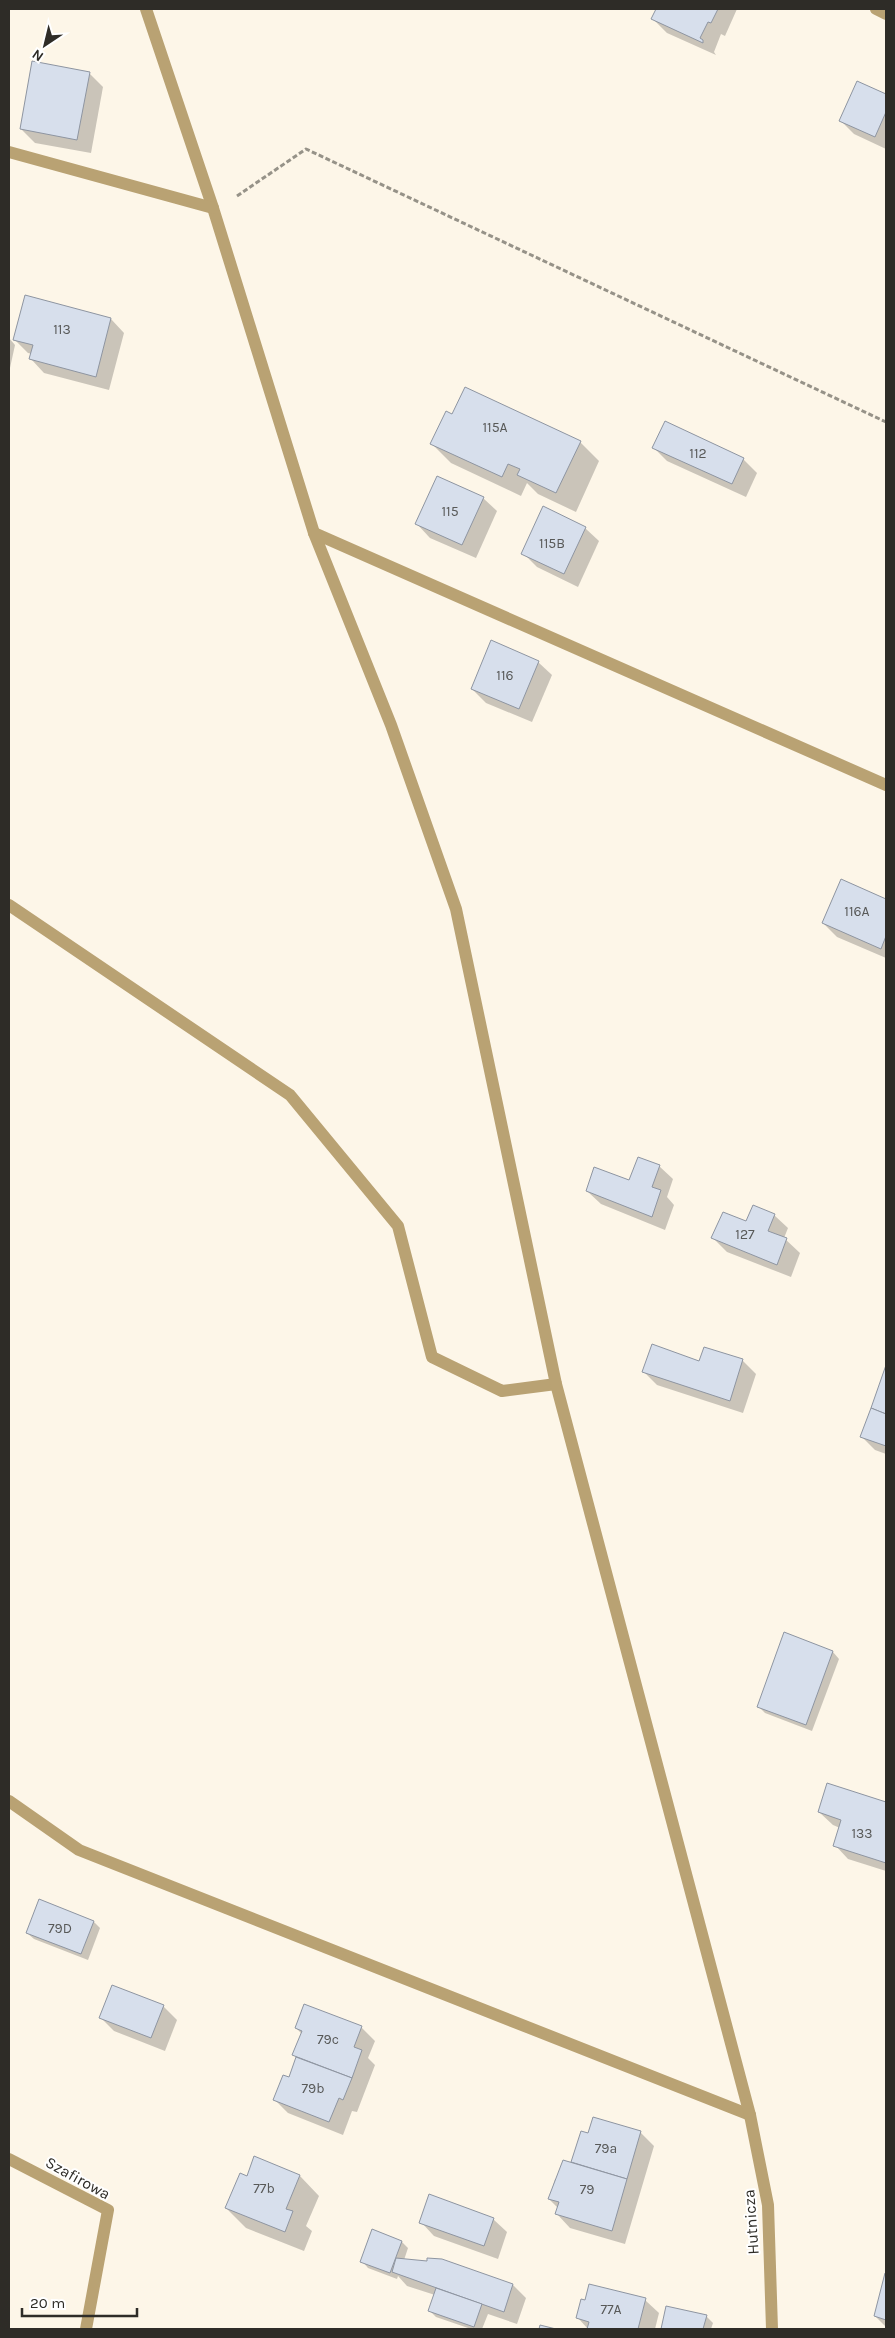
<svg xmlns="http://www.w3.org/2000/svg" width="895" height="2338" font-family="Karla,sans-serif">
	<rect width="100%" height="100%" fill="#fdf6e8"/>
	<g fill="#0003">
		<polygon points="658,9 737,9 725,36 721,34 714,52 716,55 667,33 653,19"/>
		<polygon points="89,73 103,87 91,153 35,143 21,129"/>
		<polygon points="858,83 886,96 886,149 854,134 841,121"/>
		<polygon points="111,319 124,333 109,390 44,373 31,359 32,354 28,353 14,339"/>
		<polygon points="9,338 15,345 10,368 9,367"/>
		<polygon points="453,415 580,442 599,461 576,512 538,494 527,483 521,496 451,463 432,444"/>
		<polygon points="665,423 743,459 757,473 746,497 667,461 653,447"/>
		<polygon points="483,498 497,511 476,558 430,538 417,524"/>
		<polygon points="585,528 599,541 578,587 537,567 523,553"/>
		<polygon points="538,662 552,675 532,722 486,703 472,689"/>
		<polygon points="841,880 886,900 886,958 837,937 823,923"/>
		<polygon points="659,1166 673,1179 667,1197 674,1205 665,1230 601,1204 587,1191 630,1182"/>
		<polygon points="774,1215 788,1228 784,1238 800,1253 791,1277 727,1252 713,1238"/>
		<polygon points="742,1360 756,1374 743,1413 657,1385 644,1372 700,1362"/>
		<polygon points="886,1368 886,1454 875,1450 862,1437"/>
		<polygon points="785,1634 833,1652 839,1659 812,1731 765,1713 758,1706"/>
		<polygon points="828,1785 886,1804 886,1871 848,1859 835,1845 840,1828 833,1825 819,1812"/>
		<polygon points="94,1922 100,1928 88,1960 34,1939 27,1933"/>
		<polygon points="163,2006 177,2020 165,2051 114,2031 101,2018"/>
		<polygon points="361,2027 375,2041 368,2058 375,2065 357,2112 352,2111 343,2135 288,2113 275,2100 289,2079 297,2058 294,2055 302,2034 296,2028"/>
		<polygon points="594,2118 641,2133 654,2146 625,2244 570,2228 557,2214 558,2208 549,2199 555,2179 558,2180 572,2164 582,2132 589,2134"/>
		<polygon points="255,2158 300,2176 319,2196 306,2226 312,2231 304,2251 246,2228 226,2208 247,2178"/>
		<polygon points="493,2219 507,2232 498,2259 434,2236 421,2222"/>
		<polygon points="373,2231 402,2242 408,2248 404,2260 428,2262 442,2260 513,2285 526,2298 517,2324 488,2314 482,2329 471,2329 436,2317 430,2311 435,2295 407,2286 398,2276 397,2279 368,2268 362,2261"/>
		<polygon points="886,2274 886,2327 875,2316"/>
		<polygon points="645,2300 659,2313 655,2329 588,2329 578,2318"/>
		<polygon points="667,2307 706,2316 713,2323 711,2329 662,2329"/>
	</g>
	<g fill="#d7dfec" stroke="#8e95a1">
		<polygon points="656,9 718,9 711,23 708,22 700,38 703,40 703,43 651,19"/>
		<polygon points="32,61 90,72 77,140 20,129"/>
		<polygon points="857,81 886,94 886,112 875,137 839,121"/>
		<polygon points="25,295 111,318 96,377 29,359 33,345 13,340"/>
		<polygon points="465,387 581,441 556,493 517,475 520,469 508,464 502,477 430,444 446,411 452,414"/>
		<polygon points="665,421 744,458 732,484 652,448"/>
		<polygon points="437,476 484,497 462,545 415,524"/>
		<polygon points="543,506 586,527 564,574 521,554"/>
		<polygon points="491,640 539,661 519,709 471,689"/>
		<polygon points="841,879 886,899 886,936 881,949 822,923"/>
		<polygon points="638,1157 660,1165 652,1187 661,1190 652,1217 586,1191 594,1167 629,1180"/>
		<polygon points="753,1205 775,1214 768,1231 787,1238 777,1265 711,1238 723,1212 746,1221"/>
		<polygon points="652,1344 699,1361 704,1347 743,1359 730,1401 642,1372"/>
		<polygon points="886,1365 886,1414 871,1408"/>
		<polygon points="871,1408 886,1414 886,1446 860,1437"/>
		<polygon points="784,1632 833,1651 806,1725 757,1707"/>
		<polygon points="827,1783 886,1802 886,1863 833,1846 841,1820 818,1812"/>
		<polygon points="39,1899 94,1921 81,1954 26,1933"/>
		<polygon points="112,1985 164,2005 151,2038 99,2018"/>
		<polygon points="304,2004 362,2026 354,2047 362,2050 352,2078 292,2055 302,2031 295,2028"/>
		<polygon points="296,2057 352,2078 343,2100 339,2098 329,2122 273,2100 283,2075 289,2077"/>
		<polygon points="593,2117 641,2131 627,2179 571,2162 581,2131 588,2133"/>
		<polygon points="254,2156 300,2175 286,2209 293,2211 285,2232 225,2208 240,2173 247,2176"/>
		<polygon points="563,2160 627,2179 612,2231 555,2214 559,2202 548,2199"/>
		<polygon points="429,2194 494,2218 484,2246 419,2223"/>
		<polygon points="372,2229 402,2241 390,2273 360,2262"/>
		<polygon points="396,2258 427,2261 427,2258 442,2259 513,2284 504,2312 392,2272"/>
		<polygon points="885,2273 886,2273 886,2320 874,2316"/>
		<polygon points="589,2284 646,2298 638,2329 587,2329 589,2322 576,2318 581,2299 585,2300"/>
		<polygon points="436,2288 482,2304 474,2327 428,2311"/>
		<polygon points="666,2306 707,2315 703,2329 661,2329"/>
		<polygon points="540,2325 556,2329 539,2329"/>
	</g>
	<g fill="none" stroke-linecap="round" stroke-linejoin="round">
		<polyline stroke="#969288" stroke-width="3" stroke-dasharray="5 2.5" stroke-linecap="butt" points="237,196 306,149 886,422"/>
		<g stroke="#b9a273" stroke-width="12">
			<polyline points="876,9 886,14"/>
			<polyline points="314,533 886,785"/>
			<polyline points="9,905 290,1095 398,1226 432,1357 502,1391 556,1384"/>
			<polyline points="9,1801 79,1850 750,2115"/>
		</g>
		<g stroke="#b9a273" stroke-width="12">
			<polyline points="146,9 213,208 314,533 391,725 456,909 556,1384 750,2115 768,2205 772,2329"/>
			<polyline points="9,152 213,208"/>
			<polyline points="9,2159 108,2210 86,2329"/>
		</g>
	</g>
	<g text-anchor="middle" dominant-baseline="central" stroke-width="4" stroke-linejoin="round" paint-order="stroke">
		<g font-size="14" fill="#585958">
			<text x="62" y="329">113</text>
			<text x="495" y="427">115A</text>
			<text x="698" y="453">112</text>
			<text x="450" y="511">115</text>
			<text x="552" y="543">115B</text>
			<text x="505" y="675">116</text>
			<text x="857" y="911">116A</text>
			<text x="745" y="1234">127</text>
			<text x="862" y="1833">133</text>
			<text x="60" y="1928">79D</text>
			<text x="328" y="2039">79c</text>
			<text x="313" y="2088">79b</text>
			<text x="606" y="2148">79a</text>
			<text x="264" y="2188">77b</text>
			<text x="587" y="2189">79</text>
			<text x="611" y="2309">77A</text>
		</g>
		<g font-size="16" fill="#2e2c27" stroke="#fff">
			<text transform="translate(78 2178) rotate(29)">Szafirowa</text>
			<text transform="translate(751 2222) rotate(-94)">Hutnicza</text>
		</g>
	</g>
	<rect width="895" height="2338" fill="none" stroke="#2e2c27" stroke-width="20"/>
	<g transform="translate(45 45) rotate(215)" stroke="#ffffff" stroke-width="4" paint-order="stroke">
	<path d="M0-4L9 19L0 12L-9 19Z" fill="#2e2c27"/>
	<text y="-8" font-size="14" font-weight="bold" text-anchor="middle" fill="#2e2c27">N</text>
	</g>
	<path d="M22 2308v8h115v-8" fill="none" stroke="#2e2c27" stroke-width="2.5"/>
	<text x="30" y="2308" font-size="15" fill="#2e2c27" stroke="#ffffff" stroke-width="4" paint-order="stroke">20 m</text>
</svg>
